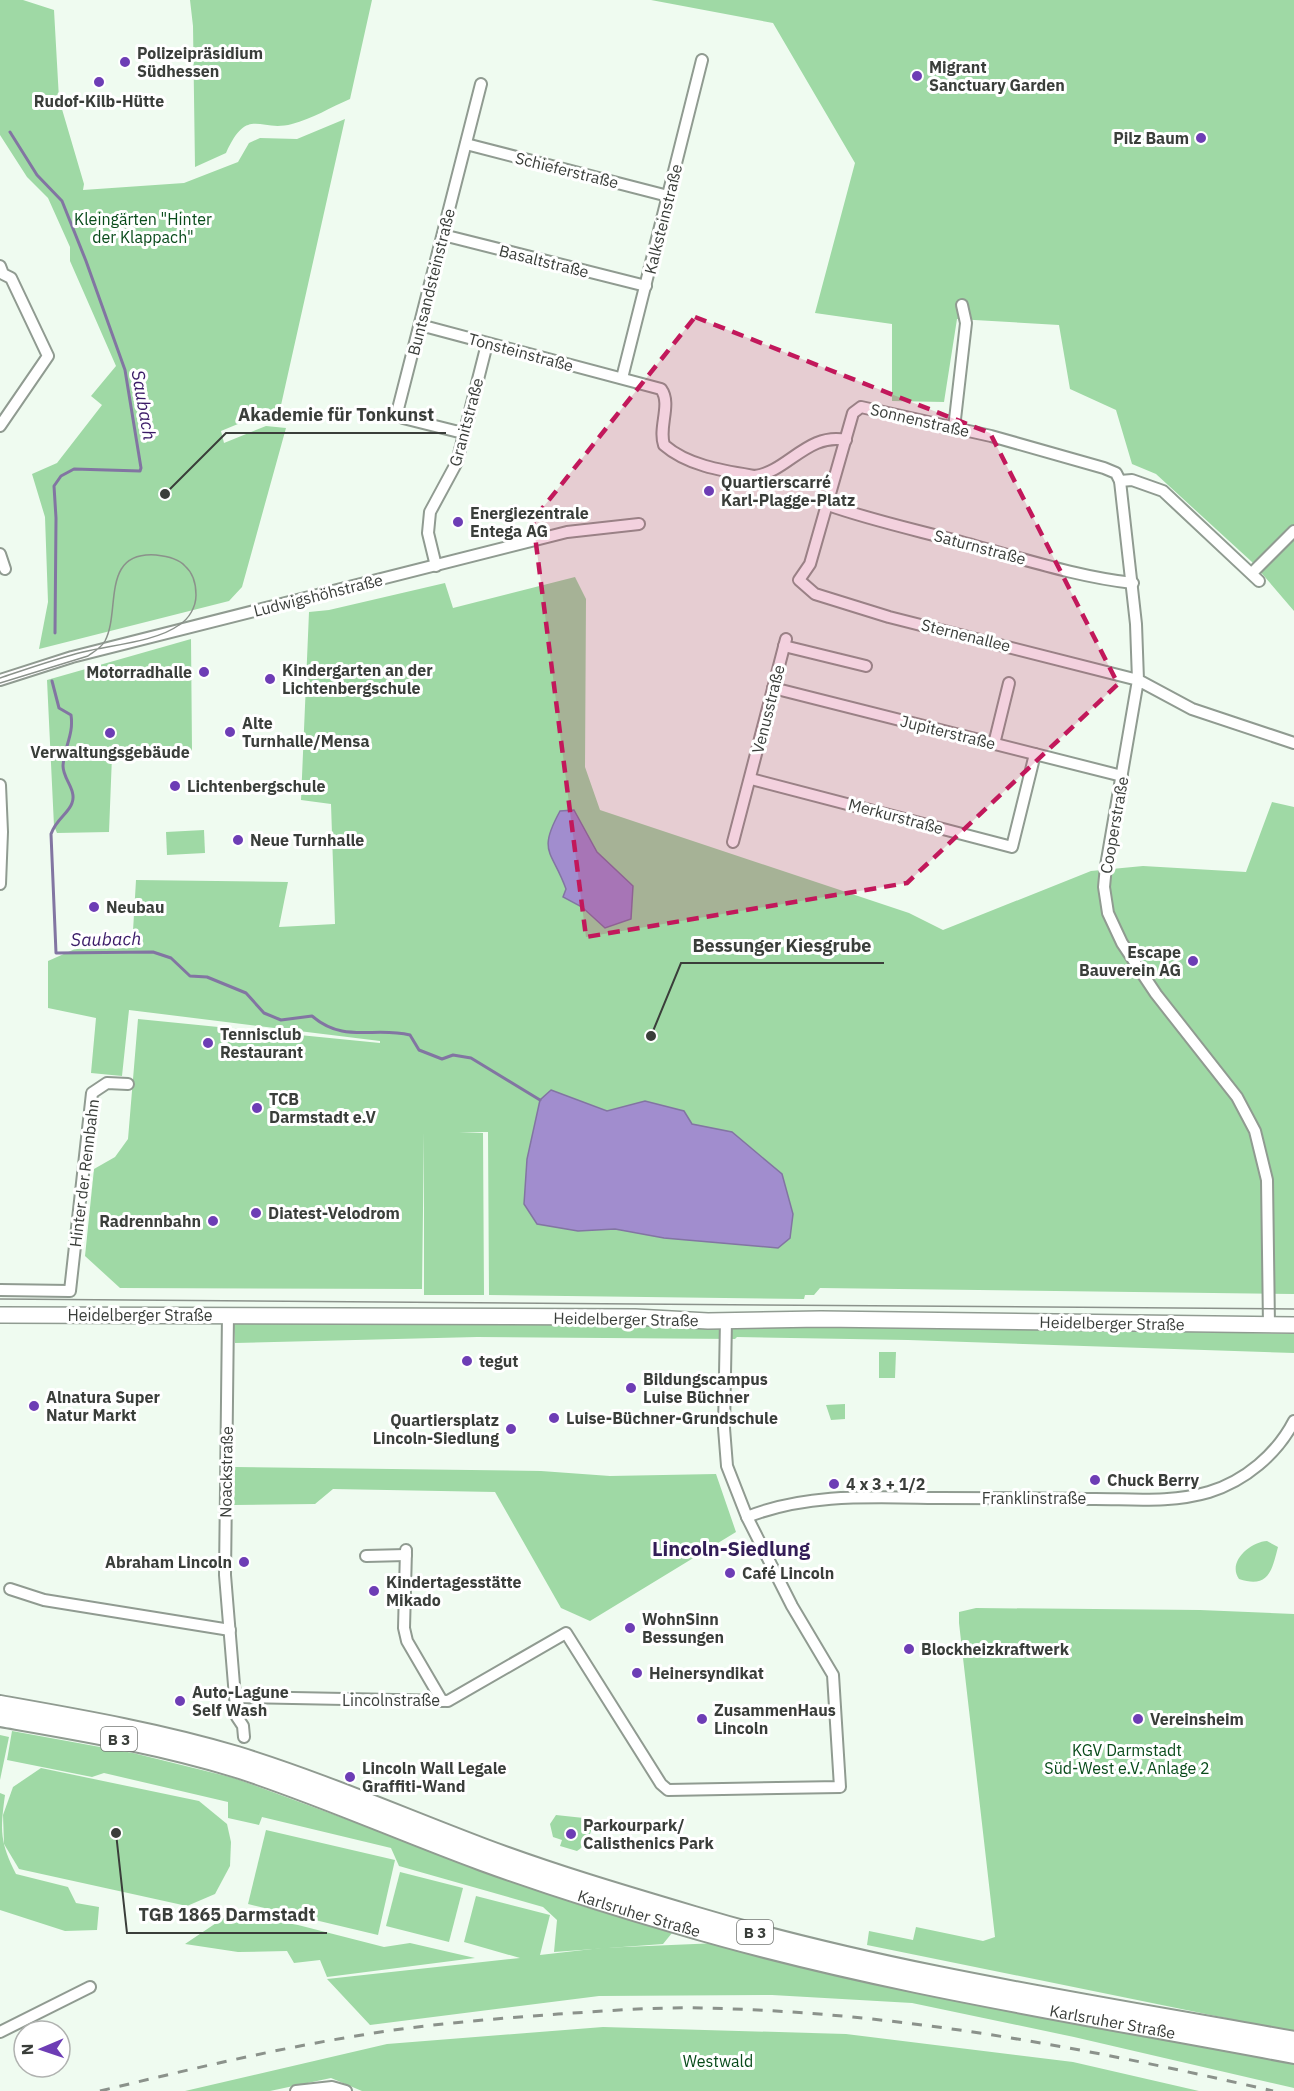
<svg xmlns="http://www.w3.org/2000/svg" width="1294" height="2091" font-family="'IBM Plex Sans',sans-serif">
	<rect width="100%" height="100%" fill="#effbf0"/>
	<g fill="#9fd9a5">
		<polygon points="0,0 23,0 54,10 59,99 84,184 83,190 184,183 238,162 249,143 260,138 297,139 345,119 277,423 250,419 221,431 224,443 266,426 286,428 242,587 229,601 39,649 48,602 45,517 32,474 57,463 102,405 91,396 116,366 70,261 70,247 48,198 27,177 0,135"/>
		<path d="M190 0H372L350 99C331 107 312 119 292 124 259 133 248 105 226 153L195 167 193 26Z"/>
		<polygon points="651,0 1294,0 1294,611 1252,562 1156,474 1132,464 1116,410 1070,389 1059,325 957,319 944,402 892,401 892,324 815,313 855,163 773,23"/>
		<polygon points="575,577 586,599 585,767 600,810 909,913 943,930 1091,871 1143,866 1246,872 1272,802 1294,807 1294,1294 820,1288 814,1295 805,1295 804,1299 489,1295 488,1132 459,1132 483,1133 484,1295 424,1295 424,1132 422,1289 120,1288 85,1256 94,1169 115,1157 128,1139 138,1019 380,1043 380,1041 129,1010 122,1076 91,1073 96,1018 48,1008 48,961 75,949 132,948 136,880 288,882 279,927 335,924 331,804 301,800 309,612 329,610 445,583 453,608"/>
		<polygon points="191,639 192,751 112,756 109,832 57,833 54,826 47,680"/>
		<polygon points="204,830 205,853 167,855 166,832"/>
		<polygon points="234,1323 874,1326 1294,1334 1294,1353 908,1340 737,1337 735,1339 477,1337 235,1343"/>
		<polygon points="879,1352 896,1352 895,1378 879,1378"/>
		<polygon points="845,1404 845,1419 831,1420 826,1405"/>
		<polygon points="235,1467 541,1471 610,1476 716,1474 736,1532 590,1621 561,1608 495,1492 333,1489 315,1504 234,1505"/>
		<path d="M1267 1541 1278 1547C1272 1570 1269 1589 1239 1579 1227 1562 1250 1542 1267 1541Z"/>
		<polygon points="976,1608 1200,1610 1294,1614 1294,2032 867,1945 869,1931 913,1940 916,1927 983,1941 995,1937 959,1623 959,1612"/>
		<polygon points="12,1731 133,1753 234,1778 582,1906 672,1933 663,1944 554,1952 557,1920 543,1907 399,1866 391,1848 262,1817 259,1825 228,1818 228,1802 104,1773 92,1777 7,1760"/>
		<polygon points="0,1735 9,1737 0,1780"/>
		<polygon points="41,1768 199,1801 227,1824 231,1842 230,1866 215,1894 187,1906 19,1869 4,1844 3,1815 13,1787"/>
		<path d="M0 1793 5 1795C0 1831 0 1842 16 1874L68 1887 76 1903 99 1907 97 1930 65 1931 0 1910Z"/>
		<path d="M556 1815 593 1819C592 1832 588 1844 577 1851L560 1846 562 1840 553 1837 550 1824Z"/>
		<polygon points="266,1830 395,1860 378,1935 248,1904"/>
		<polygon points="400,1872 463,1888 449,1942 386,1926"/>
		<polygon points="476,1896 550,1915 540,1955 601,1948 718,1943 851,1978 1294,2064 1294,2088 1074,2037 912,2003 772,1995 599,1996 370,2025 327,1979 520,1958 464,1942"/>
		<polygon points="231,1913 298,1925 384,1947 410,1943 475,1958 327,1977 320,1960 294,1963 287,1951 238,1952 185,1944"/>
		<polygon points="603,2027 846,2034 1073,2062 1199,2091 362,2091 331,2078 270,2091 185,2091 387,2044"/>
	</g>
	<g fill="#a18dce" stroke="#8275a2" stroke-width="1.5">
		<path d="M574 810 597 852 633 886 631 919 605 928 582 907 563 897 566 889C552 850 537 853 560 811Z"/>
		<polygon points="551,1090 607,1111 645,1101 684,1111 692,1124 732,1132 782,1174 793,1214 790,1238 778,1248 664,1238 615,1229 578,1231 537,1224 524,1204 527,1159 540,1100"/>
	</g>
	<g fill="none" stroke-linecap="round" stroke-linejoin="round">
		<g stroke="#8275a2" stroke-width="3">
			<polyline points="10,132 37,175 62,201 86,261 125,370 141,468 140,471 74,469 61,476 54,486 56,518 55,633"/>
			<path d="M52 681 59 708 71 715C74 735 64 747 63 766 63 779 77 790 72 803 69 813 56 819 51 834L56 953 153 952 171 958 190 976 207 977 246 993 264 1013 281 1020 312 1016C345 1044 373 1026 410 1035L419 1050 442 1059 453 1055 471 1058 540 1100"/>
		</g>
		<g stroke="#909b91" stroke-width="14">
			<g id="street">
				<polyline points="466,144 668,196"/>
				<polyline points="443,235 646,286"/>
				<polyline points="0,266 3,274 11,278 48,356 0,426"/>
				<path d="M420 325 661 389C672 404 658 427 664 445 688 466 724 471 755 476 787 472 808 432 846 440"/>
				<polyline points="622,378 702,60"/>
				<polyline points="954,428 966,323 962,305"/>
				<polyline points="463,433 403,418 399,415 398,409 481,84"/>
				<polyline points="1120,481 1132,480 1163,491 1259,581"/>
				<path d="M828 505C876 522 926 532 975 546 1027 560 1079 577 1133 583"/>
				<polyline points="0,554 5,569"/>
				<polyline points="436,566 428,533 430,512 457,462 487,344"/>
				<polyline points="1252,573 1294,531"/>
				<polyline points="784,646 866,666"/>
				<polyline points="0,680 72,657 567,532 639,524"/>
				<polyline points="773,688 1122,776"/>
				<polyline points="994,744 1009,683"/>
				<polyline points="751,779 1012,847 1035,754"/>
				<polyline points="0,785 2,832 0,884"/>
				<polyline points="733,842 786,639"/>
				<polyline points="0,1290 70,1291 92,1093 107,1083 128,1084"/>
				<polyline points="228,1314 225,1575 235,1697 237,1717 243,1726 244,1737"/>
				<polyline points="1269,1325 1267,1180 1255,1131 1237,1097 1156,994 1122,943 1108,913 1104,887 1106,866 1138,680 1136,624 1120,481 1116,473 1104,468 991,436 861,407 853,413 810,564 799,580 815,594 889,617 1138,680 1192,709 1294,743"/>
				<path d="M747 1517C807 1493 872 1497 936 1498 989 1498 1042 1498 1095 1499 1133 1499 1172 1503 1209 1492 1245 1481 1277 1454 1294 1421"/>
				<polyline points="406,1550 404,1628 407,1641 442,1701"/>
				<polyline points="366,1556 406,1555"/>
				<polyline points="10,1589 44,1600 230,1630"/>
				<polyline points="235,1697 448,1701 566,1633 661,1784 668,1790 840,1787 833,1675 792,1606 747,1517 727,1466 724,1428 726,1320"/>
				<polyline points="0,2032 90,1987"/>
				<polyline points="296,2091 332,2087 346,2091"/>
			</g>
		</g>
		<g stroke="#909b91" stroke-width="18">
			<polyline id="secondary" points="0,1315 635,1317 708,1321 821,1319 1294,1325"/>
		</g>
		<g stroke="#909b91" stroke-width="20">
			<g id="primary">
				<path d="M0 1704C79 1718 160 1732 237 1755 321 1781 401 1816 483 1847 552 1873 623 1894 694 1915 887 1973 1096 2004 1294 2040"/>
				<path id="s1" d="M0 1718C80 1732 159 1745 237 1769 320 1796 400 1832 482 1862 548 1886 615 1907 681 1926 881 1985 1089 2016 1294 2055"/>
			</g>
		</g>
		<use href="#street" stroke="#fff" stroke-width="10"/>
		<use href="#secondary" stroke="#fff" stroke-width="15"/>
		<use href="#primary" stroke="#fff" stroke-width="16"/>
		<g stroke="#8b928b" stroke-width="1.5">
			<path d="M0 678C27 669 55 659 83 652 110 645 156 642 179 625 189 619 196 607 196 595 196 584 193 573 185 566 178 558 166 556 156 555 100 551 121 611 105 641 101 648 95 651 88 656L0 683"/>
			<polyline points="0,1299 1294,1309"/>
		</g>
		<path stroke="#8b928b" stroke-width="3" stroke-dasharray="10 10" stroke-linecap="butt" d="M100 2091C187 2070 274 2049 362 2035 427 2024 493 2019 558 2014 605 2011 654 2007 701 2008 897 2012 1083 2047 1273 2091"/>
	</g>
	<path fill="#c2185b" fill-opacity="0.2" stroke="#c2185b" stroke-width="4.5" stroke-dasharray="12 8" stroke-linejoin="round" d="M695 317 990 433 1118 684 907 883 586 937 533 520Z"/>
	<g fill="#6d3db5" stroke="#fff" stroke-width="2">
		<circle cx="125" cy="62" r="6"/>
		<circle cx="917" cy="76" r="6"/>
		<circle cx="99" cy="82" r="6"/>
		<circle cx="1201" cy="138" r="6"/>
		<circle cx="709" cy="491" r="6"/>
		<circle cx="458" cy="522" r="6"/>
		<circle cx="204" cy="672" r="6"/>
		<circle cx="270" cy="679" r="6"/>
		<circle cx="230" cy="732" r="6"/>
		<circle cx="110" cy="733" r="6"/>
		<circle cx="175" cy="786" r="6"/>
		<circle cx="238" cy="840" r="6"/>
		<circle cx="94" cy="907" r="6"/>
		<circle cx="1193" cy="961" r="6"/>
		<circle cx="208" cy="1043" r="6"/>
		<circle cx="257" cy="1108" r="6"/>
		<circle cx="256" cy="1213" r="6"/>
		<circle cx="213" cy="1221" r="6"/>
		<circle cx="467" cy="1361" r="6"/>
		<circle cx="631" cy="1388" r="6"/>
		<circle cx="34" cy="1406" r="6"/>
		<circle cx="554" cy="1418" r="6"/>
		<circle cx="511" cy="1429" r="6"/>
		<circle cx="1095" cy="1480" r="6"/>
		<circle cx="834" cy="1484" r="6"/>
		<circle cx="244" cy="1562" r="6"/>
		<circle cx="730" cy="1573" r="6"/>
		<circle cx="374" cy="1591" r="6"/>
		<circle cx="630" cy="1628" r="6"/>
		<circle cx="909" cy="1649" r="6"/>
		<circle cx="637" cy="1673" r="6"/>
		<circle cx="180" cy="1701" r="6"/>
		<circle cx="702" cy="1719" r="6"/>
		<circle cx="1138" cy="1719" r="6"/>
		<circle cx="350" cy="1777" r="6"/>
		<circle cx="571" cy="1834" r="6"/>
	</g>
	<g text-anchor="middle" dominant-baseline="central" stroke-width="6" stroke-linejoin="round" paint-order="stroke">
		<g fill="#fff" stroke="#757875" stroke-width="1.5">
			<rect x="101" y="1727" width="36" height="24" rx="4.5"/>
			<rect x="737" y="1920" width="36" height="24" rx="4.5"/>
		</g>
		<g font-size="15" font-weight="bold" fill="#3a3e3a">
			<text x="119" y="1739">B 3</text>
			<text x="755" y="1932">B 3</text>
		</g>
		<g font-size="16" font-weight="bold" fill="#3a3e3a" stroke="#fff" text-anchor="start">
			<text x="137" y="53">Polizeipräsidium<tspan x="137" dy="18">Südhessen</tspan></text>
			<text x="929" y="67">Migrant<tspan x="929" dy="18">Sanctuary Garden</tspan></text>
			<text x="99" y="101" text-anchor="middle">Rudof-Kilb-Hütte</text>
			<text x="1189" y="138" text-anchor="end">Pilz Baum</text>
			<text x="721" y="482">Quartierscarré<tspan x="721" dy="18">Karl-Plagge-Platz</tspan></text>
			<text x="470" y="513">Energiezentrale<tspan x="470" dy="18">Entega AG</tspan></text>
			<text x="282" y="670">Kindergarten an der<tspan x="282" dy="18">Lichtenbergschule</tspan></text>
			<text x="192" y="672" text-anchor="end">Motorradhalle</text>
			<text x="242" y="723">Alte<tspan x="242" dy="18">Turnhalle/Mensa</tspan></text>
			<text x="110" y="752" text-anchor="middle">Verwaltungsgebäude</text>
			<text x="187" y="786">Lichtenbergschule</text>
			<text x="250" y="840">Neue Turnhalle</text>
			<text x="106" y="907">Neubau</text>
			<text x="1181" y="952" text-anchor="end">Escape<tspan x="1181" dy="18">Bauverein AG</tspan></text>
			<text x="220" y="1034">Tennisclub<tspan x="220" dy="18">Restaurant</tspan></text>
			<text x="269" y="1099">TCB<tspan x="269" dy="18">Darmstadt e.V</tspan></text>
			<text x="268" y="1213">Diatest-Velodrom</text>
			<text x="201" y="1221" text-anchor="end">Radrennbahn</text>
			<text x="479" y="1361">tegut</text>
			<text x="643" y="1379">Bildungscampus<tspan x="643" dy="18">Luise Büchner</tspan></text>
			<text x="46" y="1397">Alnatura Super<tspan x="46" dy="18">Natur Markt</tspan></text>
			<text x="566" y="1418">Luise-Büchner-Grundschule</text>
			<text x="499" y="1420" text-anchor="end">Quartiersplatz<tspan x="499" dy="18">Lincoln-Siedlung</tspan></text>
			<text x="1107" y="1480">Chuck Berry</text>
			<text x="846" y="1484">4 x 3 + 1/2</text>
			<text x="232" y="1562" text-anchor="end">Abraham Lincoln</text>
			<text x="742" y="1573">Café Lincoln</text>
			<text x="386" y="1582">Kindertagesstätte<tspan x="386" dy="18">Mikado</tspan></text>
			<text x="642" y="1619">WohnSinn<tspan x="642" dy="18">Bessungen</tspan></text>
			<text x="921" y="1649">Blockheizkraftwerk</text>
			<text x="649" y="1673">Heinersyndikat</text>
			<text x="192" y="1692">Auto-Lagune<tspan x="192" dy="18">Self Wash</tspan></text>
			<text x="714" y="1710">ZusammenHaus<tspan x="714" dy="18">Lincoln</tspan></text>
			<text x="1150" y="1719">Vereinsheim</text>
			<text x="362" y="1768">Lincoln Wall Legale<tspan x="362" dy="18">Graffiti-Wand</tspan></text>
			<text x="583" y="1825">Parkourpark/<tspan x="583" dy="18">Calisthenics Park</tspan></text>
		</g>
		<g font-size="16" fill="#3a3e3a" stroke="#fff">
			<text transform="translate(567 170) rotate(14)">Schieferstraße</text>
			<text transform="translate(663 219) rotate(-76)">Kalksteinstraße</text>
			<text transform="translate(544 261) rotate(14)">Basaltstraße</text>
			<text transform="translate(431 282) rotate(-76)">Buntsandsteinstraße</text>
			<text transform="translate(521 352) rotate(15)">Tonsteinstraße</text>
			<text transform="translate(920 420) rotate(13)">Sonnenstraße</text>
			<text transform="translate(466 422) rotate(-75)">Granitstraße</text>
			<text transform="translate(980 547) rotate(15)">Saturnstraße</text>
			<text transform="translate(318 595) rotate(-14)">Ludwigshöhstraße</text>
			<text transform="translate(966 635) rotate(14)">Sternenallee</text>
			<text transform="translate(768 709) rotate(-76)">Venusstraße</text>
			<text transform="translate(948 732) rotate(14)">Jupiterstraße</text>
			<text transform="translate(896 816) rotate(15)">Merkurstraße</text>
			<text transform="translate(1114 825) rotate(-80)">Cooperstraße</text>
			<text transform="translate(84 1173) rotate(-83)">Hinter der Rennbahn</text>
			<text x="140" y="1315">Heidelberger Straße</text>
			<text transform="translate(626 1319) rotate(1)">Heidelberger Straße</text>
			<text transform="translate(1112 1323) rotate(1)">Heidelberger Straße</text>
			<text transform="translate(226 1472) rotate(-89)">Noackstraße</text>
			<text x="1034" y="1498">Franklinstraße</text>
			<text x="391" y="1700">Lincolnstraße</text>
			<text stroke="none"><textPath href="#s1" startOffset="670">Karlsruher Straße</textPath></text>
			<text stroke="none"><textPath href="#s1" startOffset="1156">Karlsruher Straße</textPath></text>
		</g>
		<g font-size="16" fill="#084b1a" stroke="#fff">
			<text x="143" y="219">Kleingärten "Hinter<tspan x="143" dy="18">der Klappach"</tspan></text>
			<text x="1127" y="1750">KGV Darmstadt<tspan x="1127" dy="18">Süd-West e.V. Anlage 2</tspan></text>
			<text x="718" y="2061">Westwald</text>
		</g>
		<g font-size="18" font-style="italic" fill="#3a1a67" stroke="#fff">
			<text transform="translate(144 405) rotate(80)">Saubach</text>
			<text transform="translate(106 939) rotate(-1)">Saubach</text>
		</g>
		<g font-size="20" font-weight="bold" fill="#331d57" stroke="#fff">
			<text x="731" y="1548">Lincoln-Siedlung</text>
		</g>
	</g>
	<path fill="none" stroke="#3a3e3a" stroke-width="2" d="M165 494L226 433H446M651 1036L681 963H884M116 1833L127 1933H327"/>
	<g fill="#3a3e3a" stroke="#fff" stroke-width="2">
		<circle cx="165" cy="494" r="6"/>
		<circle cx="651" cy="1036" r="6"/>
		<circle cx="116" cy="1833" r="6"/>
	</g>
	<g font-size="18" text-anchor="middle" font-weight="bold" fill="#3a3e3a" stroke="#fff" stroke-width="6" stroke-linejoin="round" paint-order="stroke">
		<text x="336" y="421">Akademie für Tonkunst</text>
		<text x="782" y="952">Bessunger Kiesgrube</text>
		<text x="227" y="1921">TGB 1865 Darmstadt</text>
	</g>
	<g transform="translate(42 2049) rotate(268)"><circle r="28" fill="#ffffff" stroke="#b0b2b0" stroke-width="1.5"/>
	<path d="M0-4.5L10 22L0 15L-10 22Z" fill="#6d3db5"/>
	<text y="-9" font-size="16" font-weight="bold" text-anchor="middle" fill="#3a3e3a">N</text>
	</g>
</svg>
